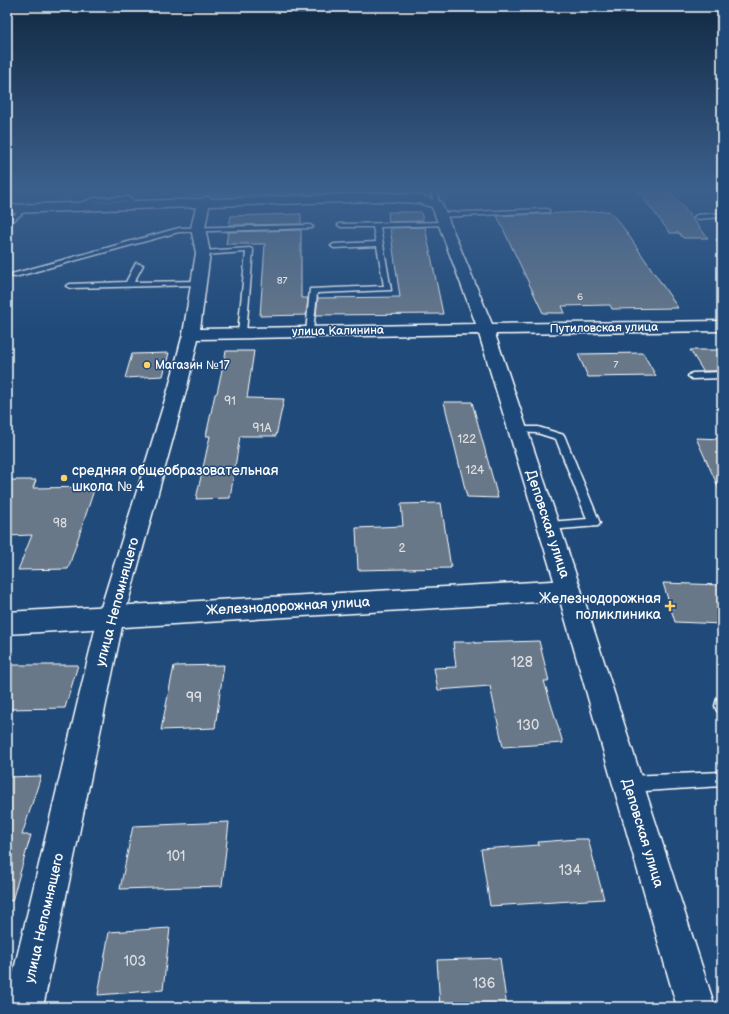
<svg xmlns="http://www.w3.org/2000/svg" width="729" height="1014" font-family="'Balsamiq Sans',sans-serif">
	<rect width="100%" height="100%" fill="#1f4a7a"/>
	<filter id="ink" filterUnits="userSpaceOnUse"><feTurbulence type="fractalNoise" baseFrequency=".025" numOctaves="2"/><feDisplacementMap in="SourceGraphic" scale="8" xChannelSelector="R" yChannelSelector="G"/><feConvolveMatrix kernelMatrix="1 2 1 2 8 2 1 2 1" color-interpolation-filters="sRGB"/></filter>
	<g filter="url(#ink)">
		<polygon fill="#4b808e" stroke="#a5c0c6" points="186,190 406,190 403,191 183,196"/>
		<g fill="#697888" stroke="#fff">
			<polygon points="637,190 669,190 708,238 683,238 679,233 670,233"/>
			<polygon points="609,211 623,227 678,308 612,309 610,305 562,306 565,313 543,313 497,216"/>
			<polygon points="388,212 421,212 423,221 389,222"/>
			<polygon points="301,214 301,224 229,225 231,216"/>
			<polygon points="425,227 443,314 316,315 318,298 400,297 390,228"/>
			<polygon points="301,230 301,298 308,298 306,315 260,316 265,244 226,244 228,232"/>
			<polygon points="690,350 722,350 722,371 703,371"/>
			<polygon points="226,351 254,351 247,398 284,399 276,436 240,436 230,498 196,499 210,436 206,436 215,394 217,393"/>
			<polygon points="169,353 163,376 125,378 132,354"/>
			<polygon points="643,353 656,376 588,377 578,354"/>
			<polygon points="444,402 472,402 498,498 467,497"/>
			<polygon points="696,438 722,439 722,495"/>
			<polygon points="7,480 36,480 33,488 95,487 68,569 18,570 32,535 7,536"/>
			<polygon points="441,503 451,568 358,570 356,528 403,526 401,504"/>
			<polygon points="663,583 722,585 722,624 675,622"/>
			<polygon points="539,641 549,681 544,681 563,743 503,747 490,686 438,690 434,668 456,667 453,642 475,642 475,643"/>
			<polygon points="7,665 78,665 65,708 7,709"/>
			<polygon points="224,665 215,728 161,730 174,666"/>
			<polygon points="41,776 22,835 31,835 12,901 7,900 7,777"/>
			<polygon points="229,822 222,886 120,889 133,826"/>
			<polygon points="578,839 588,839 604,899 490,906 481,849 539,845 538,842"/>
			<polygon points="170,928 163,990 98,995 109,932"/>
			<polygon points="500,958 507,1007 440,1007 437,960"/>
		</g>
		<g fill="none" stroke-linecap="round" stroke-linejoin="round">
			<g stroke="#fff" stroke-width="3">
				<g id="lane">
					<polygon points="431,190 437,190 439,206 434,205"/>
					<polygon points="128,197 137,204 137,206 133,206 126,201 95,202 71,209 68,207 95,198"/>
					<polygon points="22,208 27,209 7,226 7,221"/>
					<polygon points="547,209 549,210 549,212 440,217 437,215 440,213"/>
					<polygon points="722,213 722,217 697,219 694,217 697,215"/>
					<polygon points="444,222 447,224 446,225 380,227 391,290 317,293 313,331 309,333 306,333 310,289 384,286 377,246 334,248 331,246 334,244 376,242 373,227 341,227 338,225 339,224"/>
					<polygon points="310,225 313,227 312,228 179,232 15,277 8,275 179,228"/>
					<polygon points="722,238 722,243 717,240 718,239"/>
					<polygon points="250,248 253,250 246,333 242,335 238,333 246,252 203,255 199,253 203,251"/>
					<polygon points="136,263 143,265 134,282 198,281 202,283 198,285 70,288 66,286 70,284 126,282"/>
					<polygon points="722,372 722,378 692,379 688,376 692,373"/>
					<polygon points="518,427 538,427 564,435 600,523 598,526 549,530 545,529 543,526 545,523 549,522 587,519 556,439 537,433 515,432 513,430"/>
					<polygon points="722,697 722,712 717,711 715,706 717,699"/>
					<polygon points="722,772 722,786 629,792 624,789 621,784 624,779 629,776"/>
				</g>
			</g>
			<g stroke="#fff" stroke-width="3">
				<polygon id="street" points="569,580 578,583 581,590 578,597 569,600 7,634 7,612"/>
			</g>
			<g stroke="#fff" stroke-width="3">
				<path id="secondary" d="M381 193 420 195 441 202 492 324 722 321V331L495 334 581 590 715 1007H677L557 590 479 334 198 339 187 387 124 617 43 1007H7V999L98 617 169 387 183 334 196 253 191 228 196 207 7 213V205L202 199 207 197 212 199ZM381 201 418 203 432 207 476 324 200 329 210 253 205 228 209 206Z"/>
			</g>
			<use href="#lane" fill="#1f4a7a" fill-rule="evenodd"/>
			<use href="#street" fill="#1f4a7a" fill-rule="evenodd"/>
			<use href="#secondary" fill="#1f4a7a" fill-rule="evenodd"/>
		</g>
	</g>
	<linearGradient id="sky" x2="0" y2="1"><stop stop-color="#112943"/><stop offset="0.57" stop-color="#3c608d"/><stop offset="1" stop-color="#3c608d" stop-opacity="0"/></linearGradient>
	<rect width="729" height="332" fill="url(#sky)"/>
	<g fill="#ffd166" stroke="#1f4a7a" stroke-width="1.5">
		<circle cx="147" cy="365" r="4"/>
		<circle cx="64" cy="478" r="4"/>
		<path d="M668 600h4v4h4v4h-4v4h-4v-4h-4v-4h4z"/>
	</g>
	<g text-anchor="middle" dominant-baseline="central" stroke-width="3" stroke-linejoin="round" paint-order="stroke">
		<g font-size="10" fill="#dadde1">
			<text x="282" y="281">87</text>
			<text x="580" y="297">6</text>
			<text x="616" y="365">7</text>
		</g>
		<g font-size="12" fill="#fff" stroke="#1f4a7a">
			<text transform="translate(604 328) rotate(-1)">Путиловская улица</text>
			<text transform="translate(338 331) rotate(-1)">улица Калинина</text>
		</g>
		<g font-size="12" fill="#fff" stroke="#1f4a7a" text-anchor="start">
			<text x="155" y="365">Магазин №17</text>
		</g>
		<g font-size="12" fill="#dadde1">
			<text x="230" y="401">91</text>
			<text x="262" y="428">91А</text>
			<text x="467" y="439">122</text>
			<text x="475" y="470">124</text>
			<text x="60" y="523">98</text>
			<text x="402" y="548">2</text>
		</g>
		<g font-size="14" fill="#fff" stroke="#1f4a7a" text-anchor="start">
			<text x="72" y="470">средняя общеобразовательная<tspan x="72" dy="16">школа № 4</tspan></text>
			<text x="661" y="598" text-anchor="end">Железнодорожная<tspan x="661" dy="16">поликлиника</tspan></text>
		</g>
		<g font-size="14" fill="#fff" stroke="#1f4a7a">
			<text transform="translate(548 524) rotate(72)">Деповская улица</text>
			<text transform="translate(117 602) rotate(-75)">улица Непомнящего</text>
			<text transform="translate(288 606) rotate(-3)">Железнодорожная улица</text>
			<text transform="translate(643 833) rotate(73)">Деповская улица</text>
			<text transform="translate(44 918) rotate(-77)">улица Непомнящего</text>
		</g>
		<g font-size="14" fill="#dadde1">
			<text x="522" y="662">128</text>
			<text x="194" y="697">99</text>
			<text x="528" y="725">130</text>
			<text x="176" y="856">101</text>
			<text x="570" y="870">134</text>
			<text x="135" y="961">103</text>
			<text x="484" y="983">136</text>
		</g>
	</g>
	<rect width="729" height="1014" fill="none" stroke="#1f4a7a" stroke-width="24"/>
	<rect x="12" y="12" width="705" height="990" fill="none" stroke="#fff" stroke-width="1.5" filter="url(#ink)"/>
</svg>
